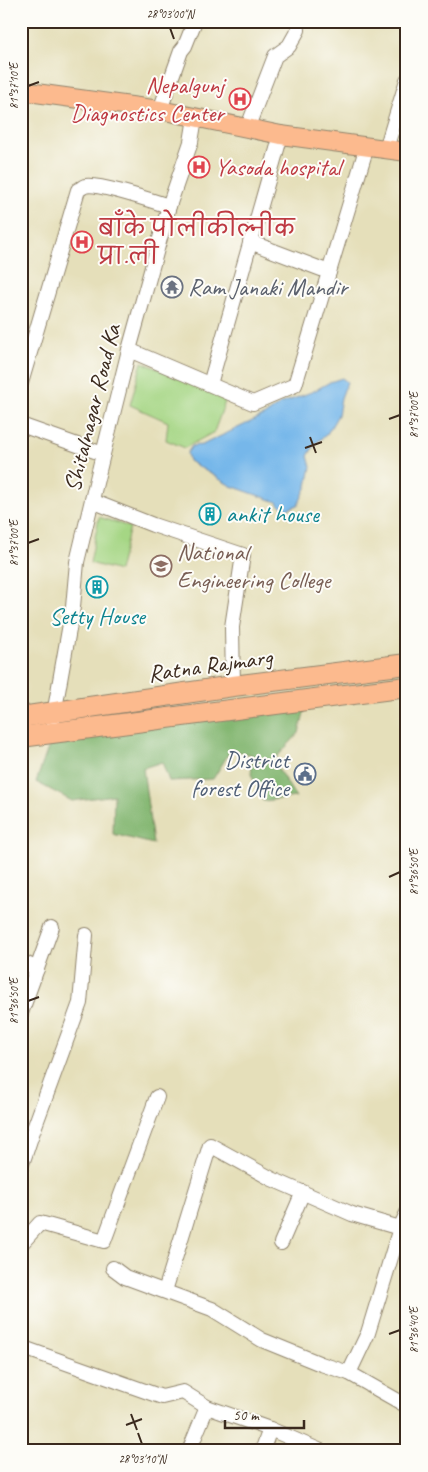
<svg xmlns="http://www.w3.org/2000/svg" width="428" height="1472" font-family="Caveat,'Playpen Sans Deva',sans-serif">
	<rect width="100%" height="100%" fill="#fdfcf7"/>
	<filter id="ink" filterUnits="userSpaceOnUse"><feTurbulence type="fractalNoise" baseFrequency=".02" numOctaves="2"/><feDisplacementMap in="SourceGraphic" scale="10" xChannelSelector="R" yChannelSelector="G"/><feConvolveMatrix kernelMatrix="1 2 1 2 8 2 1 2 1" color-interpolation-filters="sRGB"/></filter>
	<filter id="wash" filterUnits="userSpaceOnUse"><feTurbulence type="fractalNoise" baseFrequency=".0096" numOctaves="4" result="noise"/><feDisplacementMap in="SourceGraphic" scale="20" xChannelSelector="R" yChannelSelector="G"/><feGaussianBlur stdDeviation="1.12" result="paint"/><feColorMatrix in="noise" values="0 0 0 0 0 0 0 0 0 0 0 0 0 0 0 0 0 1.4 0 .05"/><feComposite in="paint" operator="in"/></filter>
	<g filter="url(#wash)">
		<rect width="100%" height="100%" fill="#e5dfba"/>
		<g fill="#a5d684" stroke="#708051">
			<polygon points="142,362 226,399 214,432 185,448 166,440 168,422 130,405"/>
			<polygon points="99,517 130,527 119,571 90,563"/>
		</g>
		<polygon fill="#84b772" stroke="#607048" points="305,709 299,733 273,761 296,797 263,801 251,774 253,755 231,750 213,779 169,781 162,762 143,768 153,844 113,834 114,795 72,801 36,782 52,737"/>
		<polygon fill="#76b7ea" stroke="#587084" points="342,378 347,382 341,398 338,415 327,434 315,444 308,456 311,467 307,486 298,505 285,510 277,502 231,486 189,461 187,453 192,446 202,445 265,415 280,404 314,391 330,382"/>
	</g>
	<g filter="url(#ink)">
		<g fill="none" stroke-linecap="round" stroke-linejoin="round">
			<g stroke="#90846c" stroke-width="16">
				<g id="minor">
					<polyline points="160,110 181,51 185,46 195,21"/>
					<polyline points="247,129 275,56 289,46 298,30"/>
					<polyline points="386,149 407,80"/>
					<polyline points="250,242 329,272"/>
					<polyline points="129,350 253,403 295,385 367,146"/>
					<path d="M21 383 78 190C81 189 82 187 85 186 95 182 156 202 169 206"/>
					<polyline points="210,384 281,135"/>
					<polyline points="21,425 103,454"/>
					<polyline points="92,501 153,525 243,555 232,627 233,686"/>
					<polyline points="53,720 73,607 77,562 103,454 129,350 169,206 191,142 195,118"/>
					<polyline points="21,961 37,969"/>
					<polyline points="21,1013 52,927"/>
					<polyline points="21,1167 32,1134 80,1003 86,935"/>
					<polyline points="281,1243 303,1192"/>
					<polyline points="21,1244 40,1223 104,1241 157,1097"/>
					<polyline points="113,1268 125,1277 212,1309 262,1340 321,1364 349,1373 368,1333 400,1228 407,1213"/>
					<polyline points="165,1291 210,1145 272,1179 352,1214 400,1228 407,1231"/>
					<polyline points="21,1347 162,1397 183,1392 207,1407 270,1429 321,1451"/>
					<polyline points="349,1373 407,1406"/>
					<polyline points="189,1451 207,1407"/>
					<polyline points="262,1451 270,1429"/>
				</g>
			</g>
			<g stroke="#90846c" stroke-width="20">
				<polyline id="major" points="21,91 160,110 281,135 407,152"/>
			</g>
			<g stroke="#90846c" stroke-width="22">
				<g id="highway">
					<polyline points="21,717 233,686 407,664"/>
					<polyline points="21,737 407,687"/>
				</g>
			</g>
			<use href="#minor" stroke="#fff" stroke-width="14"/>
			<use href="#major" stroke="#fcba8e" stroke-width="18"/>
			<use href="#highway" stroke="#fcba8e" stroke-width="20"/>
		</g>
	</g>
	<path fill="none" stroke="#3b2a1e" stroke-width="2" d="M170 28 174 39M28 86 39 82M389 419 400 415M310 437 316 453M305 448 322 442M28 543 39 539M389 877 400 872M28 1001 39 997M389 1334 400 1330M131 1414 137 1430M126 1425 142 1419M138 1433 142 1444"/>
	<defs>
		<g id="hospital-ring" transform="scale(1.125)"><circle r="9.5" fill="#fdfcf7" stroke="#e0444e" stroke-width="1.5"/><path d="M-5-5h3v3.5h4V-5h3V5h-3V1.5h-4V5h-3Z" fill="#e0444e"/></g>
		<g id="temple-ring" transform="scale(1.125)"><circle r="9.5" fill="#fdfcf7" stroke="#6b7280" stroke-width="1.5"/><path d="M0-6L5-2H3V0L6.5 2.5H4V6H1.5V3h-3V6H-4V2.5H-6.5L-3 0V-2H-5Z" fill="#6b7280"/></g>
		<g id="building-ring" transform="scale(1.125)"><circle r="9.5" fill="#fdfcf7" stroke="#0f9aa8" stroke-width="1.5"/><path d="M-4-6H4V6H1V3H-1V6H-4ZM-2.5-4.3h1.7v1.8h-1.7ZM.8-4.3h1.7v1.8H.8ZM-2.5-1h1.7V.8h-1.7ZM.8-1h1.7V.8H.8Z" fill="#0f9aa8"/></g>
		<g id="university-ring" transform="scale(1.125)"><circle r="9.5" fill="#fdfcf7" stroke="#8d6e63" stroke-width="1.5"/><path d="M0-5L7-2L0 1L-7-2ZM-4 1L0 2.5L4 1V4Q0 6-4 4Z" fill="#8d6e63"/></g>
		<g id="civic-ring" transform="scale(1.125)"><circle r="9.5" fill="#fdfcf7" stroke="#5c6f8a" stroke-width="1.5"/><path d="M-.6-6.5H3V-4.5H.6V-3L4-1V1h2V6H-6V1h2V-1L-.6-3ZM-1.2 2.5V6h2.4V2.5Z" fill="#5c6f8a"/></g>
	</defs>
	<g fill-rule="evenodd">
		<use href="#hospital-ring" x="240" y="99"/>
		<use href="#hospital-ring" x="199" y="167"/>
		<use href="#hospital-ring" x="82" y="242"/>
		<use href="#temple-ring" x="172" y="287"/>
		<use href="#building-ring" x="210" y="514"/>
		<use href="#university-ring" x="161" y="566"/>
		<use href="#building-ring" x="97" y="587"/>
		<use href="#civic-ring" x="305" y="774"/>
	</g>
	<g text-anchor="middle" dominant-baseline="central" stroke-width="4" stroke-linejoin="round" paint-order="stroke">
		<g font-size="24" fill="#be3a42" stroke="#fdfcf7" text-anchor="start">
			<text x="224" y="85" text-anchor="end">Nepalgunj<tspan x="224" dy="28">Diagnostics Center</tspan></text>
			<text x="215" y="167">Yasoda hospital</text>
			<text x="98" y="228">बाँके पोलीकील्नीक<tspan x="98" dy="28">प्रा.ली</tspan></text>
		</g>
		<g font-size="24" fill="#5b616d" stroke="#fdfcf7" text-anchor="start">
			<text x="188" y="287">Ram Janaki Mandir</text>
		</g>
		<g font-size="24" fill="#3b2a1e" stroke="#fdfcf7">
			<text transform="translate(92 408) rotate(-76)">Shitalnagar Road Ka</text>
			<text transform="translate(210 665) rotate(-8)">Ratna Rajmarg</text>
		</g>
		<g font-size="24" fill="#0d838f" stroke="#fdfcf7" text-anchor="start">
			<text x="226" y="514">ankit house</text>
			<text x="97" y="616" text-anchor="middle">Setty House</text>
		</g>
		<g font-size="24" fill="#785e54" stroke="#fdfcf7" text-anchor="start">
			<text x="177" y="552">National<tspan x="177" dy="28">Engineering College</tspan></text>
		</g>
		<g font-size="24" fill="#4e5e75" stroke="#fdfcf7" text-anchor="end">
			<text x="289" y="760">District<tspan x="289" dy="28">forest Office</tspan></text>
		</g>
	</g>
	<rect width="428" height="1472" fill="none" stroke="#fdfcf7" stroke-width="55"/>
	<path d="M225 1420v8h79v-8" fill="none" stroke="#3b2a1e" stroke-width="2.5"/>
	<text x="233" y="1420" font-size="15" fill="#3b2a1e" stroke="#fdfcf7" stroke-width="4" paint-order="stroke">50 m</text>
	<rect x="28" y="28" width="372" height="1416" fill="none" stroke="#3b2a1e" stroke-width="2"/>
	<g font-size="12" text-anchor="middle" fill="#3b2a1e">
		<text x="170" y="18">28°03'00"N</text>
		<text transform="translate(14 86) rotate(-90)" y="4">81°37'10"E</text>
		<text transform="translate(414 415) rotate(-90)" y="4">81°37'00"E</text>
		<text transform="translate(14 543) rotate(-90)" y="4">81°37'00"E</text>
		<text transform="translate(414 872) rotate(-90)" y="4">81°36'50"E</text>
		<text transform="translate(14 1001) rotate(-90)" y="4">81°36'50"E</text>
		<text transform="translate(414 1330) rotate(-90)" y="4">81°36'40"E</text>
		<text x="142" y="1463">28°03'10"N</text>
	</g>
</svg>
